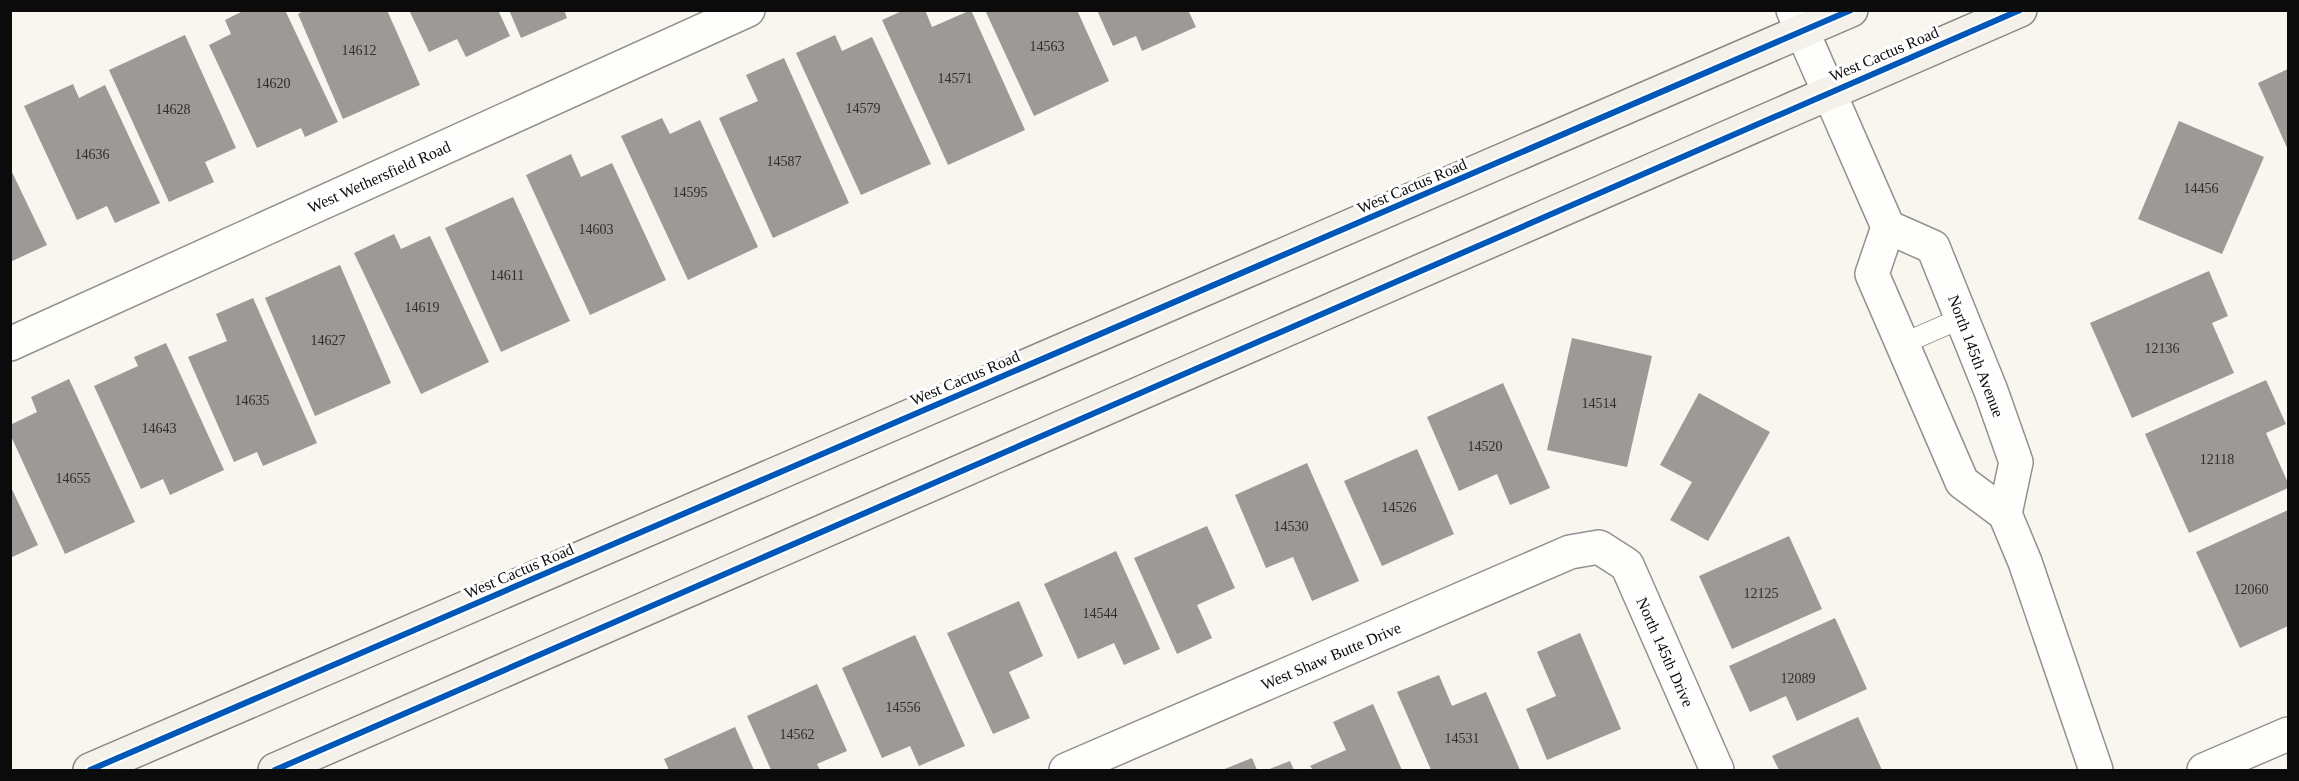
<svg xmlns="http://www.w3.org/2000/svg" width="2299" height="781" font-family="'Times New Roman',serif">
	<rect width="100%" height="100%" fill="#f9f6f0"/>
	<g fill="#9c9996">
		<polygon points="245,10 285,10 338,122 305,137 301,128 257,148 209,45 231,34 225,20"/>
		<polygon points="305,10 387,10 420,85 343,119 298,14"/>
		<polygon points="409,10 498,10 510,36 466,57 457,39 429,52"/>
		<polygon points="509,10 564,10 567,18 521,38"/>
		<polygon points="904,10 925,10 932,27 971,10 1025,130 948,165 882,20"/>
		<polygon points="985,10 1077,10 1109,81 1034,116"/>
		<polygon points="1097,10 1188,10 1196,27 1142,51 1136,36 1113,46"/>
		<polygon points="185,35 236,148 205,162 214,182 169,202 109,70"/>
		<polygon points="835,35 842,51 872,37 931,164 861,195 796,53"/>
		<polygon points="784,58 849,203 773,238 719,118 758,101 746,75"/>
		<polygon points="2288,69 2288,150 2258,83"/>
		<polygon points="73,84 79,98 105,85 160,203 115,223 107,206 77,220 24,106"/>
		<polygon points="662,118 670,134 700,120 758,247 688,280 621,136"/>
		<polygon points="2179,121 2264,157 2222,254 2138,219"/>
		<polygon points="571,154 581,177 612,163 666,280 590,315 526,175"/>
		<polygon points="10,168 47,245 10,262"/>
		<polygon points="513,197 570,321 501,352 445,228"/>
		<polygon points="394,234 401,249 430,236 489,362 421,394 354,253"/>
		<polygon points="340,265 391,383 315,416 265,298"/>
		<polygon points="2209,271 2228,316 2212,323 2234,373 2132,418 2090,323"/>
		<polygon points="253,298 317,443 263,466 257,452 234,462 188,357 227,341 216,314"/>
		<polygon points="1572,338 1652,356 1627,467 1547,450"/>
		<polygon points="166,343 224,470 170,495 163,479 141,489 94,386 138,366 134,357"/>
		<polygon points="69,379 135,522 65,554 10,434 10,425 37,412 31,397"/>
		<polygon points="2266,380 2286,424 2266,433 2288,483 2288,488 2189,533 2145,434"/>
		<polygon points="1503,383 1550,488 1510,505 1497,474 1459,491 1427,417"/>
		<polygon points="1699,393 1770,432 1708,541 1670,520 1692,482 1660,465"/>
		<polygon points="1417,449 1454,534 1382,566 1344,481"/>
		<polygon points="1307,463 1359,581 1312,601 1293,557 1266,568 1235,495"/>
		<polygon points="10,485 38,545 10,558"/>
		<polygon points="2288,510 2288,626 2240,648 2196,552"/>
		<polygon points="1207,526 1235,588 1197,605 1212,638 1177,654 1134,558"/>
		<polygon points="1789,536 1822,609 1732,649 1699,576"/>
		<polygon points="1116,551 1160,649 1124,665 1114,643 1078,659 1044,584"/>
		<polygon points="1019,601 1043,656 1009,672 1030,718 993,734 947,633"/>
		<polygon points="1835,618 1867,689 1797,721 1786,696 1750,712 1729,666"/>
		<polygon points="1580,633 1621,729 1547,760 1526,709 1556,696 1537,652"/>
		<polygon points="915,635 965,746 919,766 910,746 882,758 842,668"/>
		<polygon points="1439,675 1452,706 1486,692 1520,770 1431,770 1397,692"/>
		<polygon points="817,684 847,751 817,764 820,770 771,770 747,716"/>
		<polygon points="1373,704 1402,770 1313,770 1310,766 1346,750 1333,722"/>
		<polygon points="1858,717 1882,770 1779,770 1772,756"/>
		<polygon points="735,727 754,770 669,770 664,759"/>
		<polygon points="1252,758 1257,770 1222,770"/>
		<polygon points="1290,761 1294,770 1267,770"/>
	</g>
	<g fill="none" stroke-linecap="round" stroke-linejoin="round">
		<g stroke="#92918e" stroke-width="22">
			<polyline id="lane" points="1902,344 1962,318"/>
		</g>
		<g stroke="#92918e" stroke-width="36">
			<g id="street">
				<polyline points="1793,10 1888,227 1933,247 1991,391 2016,462 2005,514"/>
				<polyline points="1888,227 1872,274 1962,482 2005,514 2025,562 2096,770"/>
				<polyline points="10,344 748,10"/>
				<polyline points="1066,770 1570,552 1599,547 1627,565 1717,770"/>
				<polyline points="2204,770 2288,734"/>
			</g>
		</g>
		<g stroke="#898785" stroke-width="36">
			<g id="secondary">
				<polyline points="90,770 1851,10"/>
				<polyline points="275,770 2020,10"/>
			</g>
		</g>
		<use href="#lane" stroke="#fefefd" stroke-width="20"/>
		<use href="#street" stroke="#fefefd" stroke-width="33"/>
		<use href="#secondary" stroke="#f3f1e9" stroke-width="33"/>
		<g stroke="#fff" stroke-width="10">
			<g id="cycleway">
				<polyline points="90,770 1851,10"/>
				<polyline points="275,770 2020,10"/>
			</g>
		</g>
		<use href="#cycleway" stroke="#0057b8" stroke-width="6"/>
	</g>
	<g text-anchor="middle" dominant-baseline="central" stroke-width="6" stroke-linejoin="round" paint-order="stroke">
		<g font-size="14" fill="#2f2e2e">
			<text x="1047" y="46">14563</text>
			<text x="359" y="50">14612</text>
			<text x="955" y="78">14571</text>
			<text x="273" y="83">14620</text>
			<text x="863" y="108">14579</text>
			<text x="173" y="109">14628</text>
			<text x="92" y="154">14636</text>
			<text x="784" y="161">14587</text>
			<text x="2201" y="188">14456</text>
			<text x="690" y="192">14595</text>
			<text x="596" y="229">14603</text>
			<text x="507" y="275">14611</text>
			<text x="422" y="307">14619</text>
			<text x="328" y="340">14627</text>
			<text x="2162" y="348">12136</text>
			<text x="252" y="400">14635</text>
			<text x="1599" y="403">14514</text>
			<text x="159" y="428">14643</text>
			<text x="1485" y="446">14520</text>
			<text x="2217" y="459">12118</text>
			<text x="73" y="478">14655</text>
			<text x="1399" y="507">14526</text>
			<text x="1291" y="526">14530</text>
			<text x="2251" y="589">12060</text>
			<text x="1761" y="593">12125</text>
			<text x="1100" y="613">14544</text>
			<text x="1798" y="678">12089</text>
			<text x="903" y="707">14556</text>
			<text x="797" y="734">14562</text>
			<text x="1462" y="738">14531</text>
		</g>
		<g font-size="16" fill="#0b0b0b" stroke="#fff">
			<text transform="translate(1884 54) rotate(-23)">West Cactus Road</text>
			<text transform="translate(379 177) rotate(-24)">West Wethersfield Road</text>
			<text transform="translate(1412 186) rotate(-23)">West Cactus Road</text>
			<text transform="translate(1976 356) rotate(69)">North 145th Avenue</text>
			<text transform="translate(965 378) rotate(-23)">West Cactus Road</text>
			<text transform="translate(519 571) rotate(-23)">West Cactus Road</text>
			<text transform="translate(1665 652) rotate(66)">North 145th Drive</text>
			<text transform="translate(1331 656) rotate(-23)">West Shaw Butte Drive</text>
		</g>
	</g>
	<rect width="2299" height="781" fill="none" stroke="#0b0b0b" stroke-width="24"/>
</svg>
